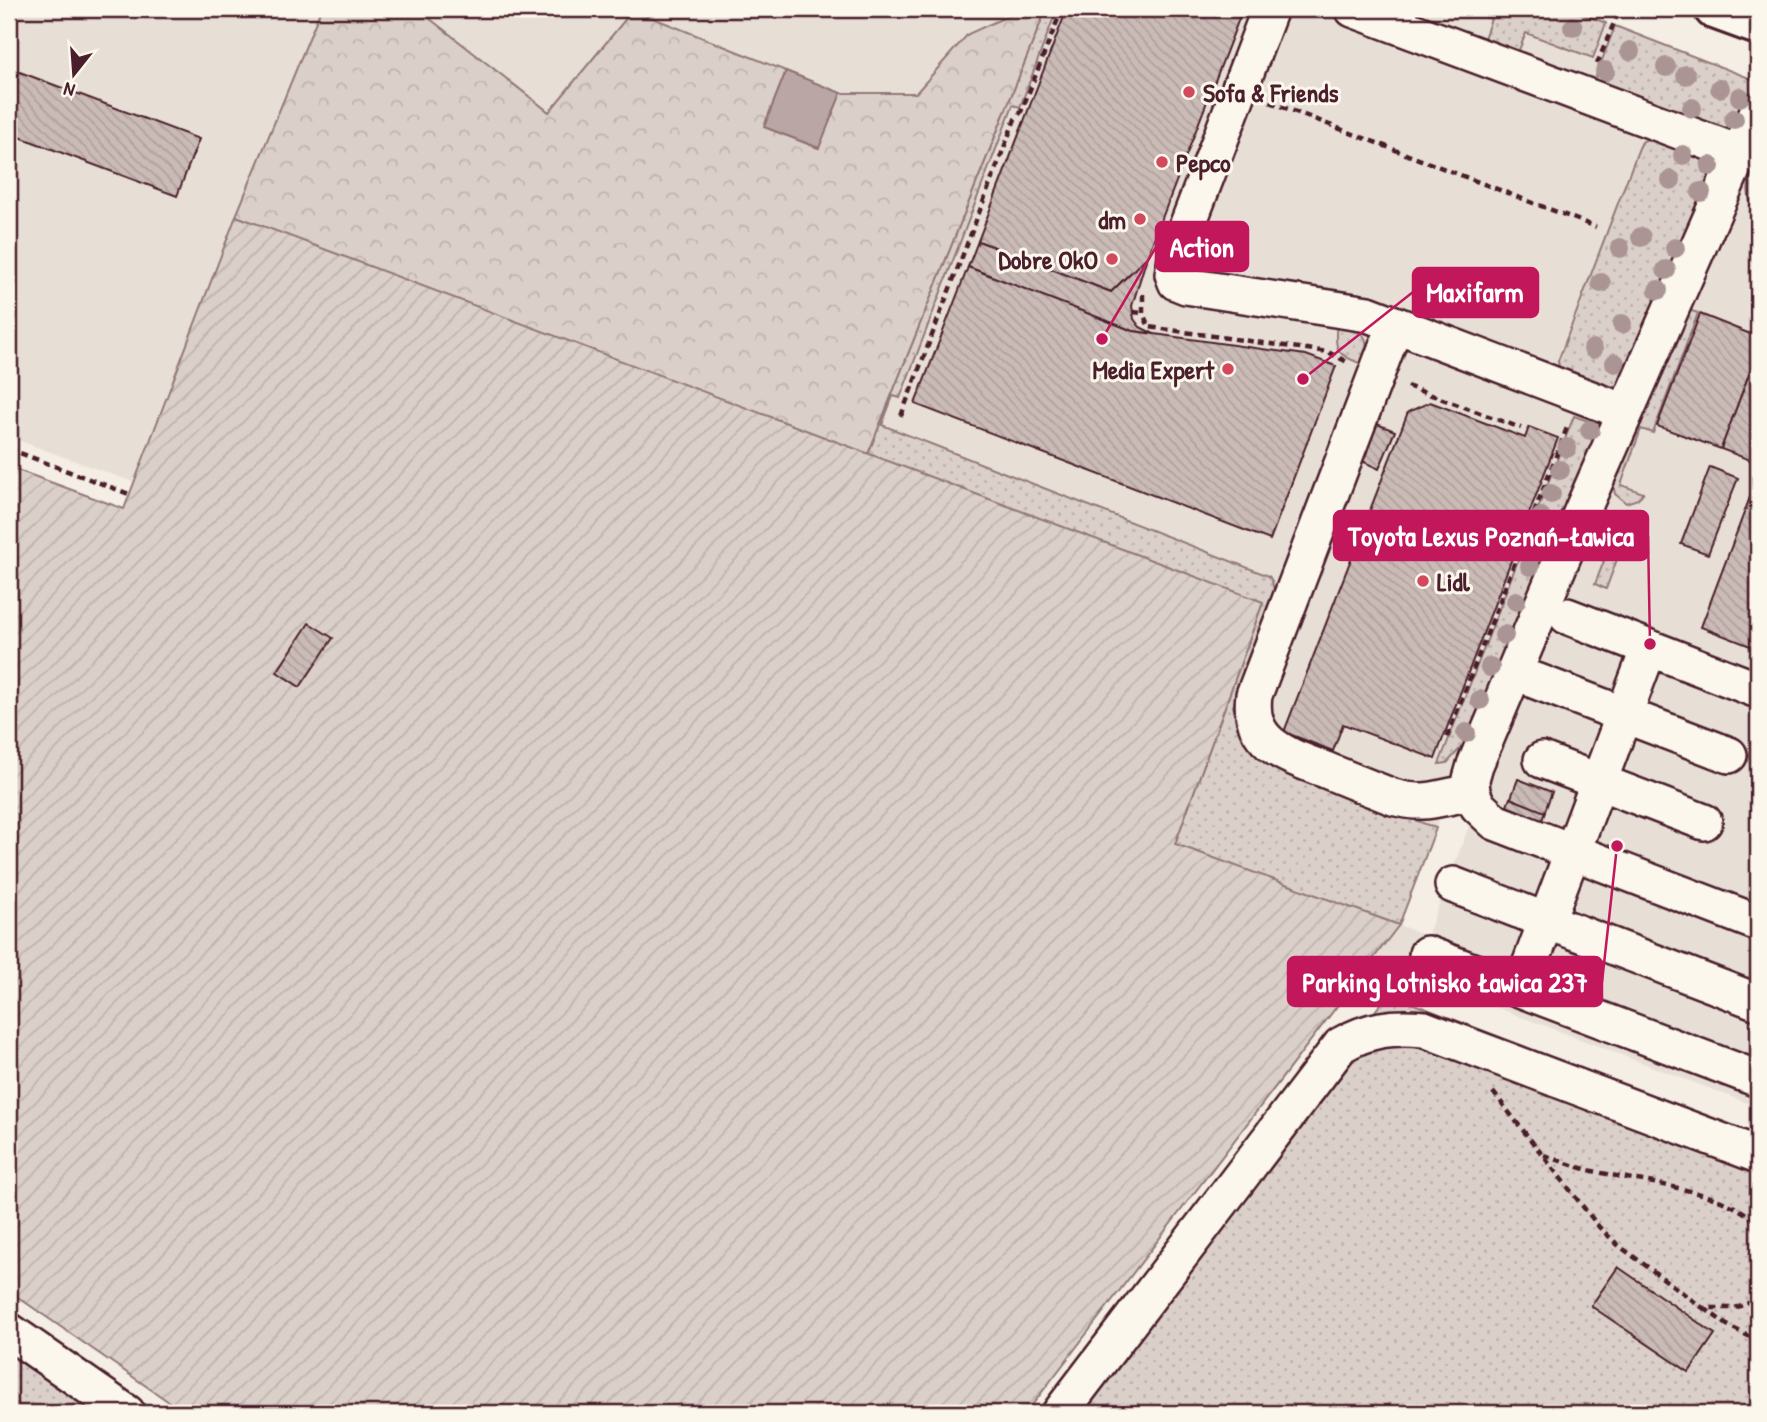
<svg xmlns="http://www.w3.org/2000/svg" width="1767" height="1422" font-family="'Patrick Hand',sans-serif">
	<defs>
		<pattern id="grass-dots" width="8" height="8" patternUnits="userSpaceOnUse" patternTransform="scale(1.75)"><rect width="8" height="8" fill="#dbd0c9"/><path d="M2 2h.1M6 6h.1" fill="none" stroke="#bdb2ad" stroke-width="1.8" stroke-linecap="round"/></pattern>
		<pattern id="forest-crowns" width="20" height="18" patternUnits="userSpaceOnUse" patternTransform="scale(1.75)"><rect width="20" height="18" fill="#dbd0c9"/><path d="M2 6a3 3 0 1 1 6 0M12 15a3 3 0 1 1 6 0" fill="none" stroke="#bdb2ad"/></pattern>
		<pattern id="garden-furrows" width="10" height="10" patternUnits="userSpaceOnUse" patternTransform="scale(1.75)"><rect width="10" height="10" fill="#dbd0c9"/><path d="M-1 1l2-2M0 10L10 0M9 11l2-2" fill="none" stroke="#bdb2ad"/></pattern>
		<pattern id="building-back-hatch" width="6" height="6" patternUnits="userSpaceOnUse" patternTransform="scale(1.75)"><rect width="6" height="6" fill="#cabbb6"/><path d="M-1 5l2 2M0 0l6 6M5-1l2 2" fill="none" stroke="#afa09d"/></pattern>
	</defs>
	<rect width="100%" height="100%" fill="#f4eee4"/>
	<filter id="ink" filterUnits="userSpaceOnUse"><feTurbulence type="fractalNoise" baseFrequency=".0143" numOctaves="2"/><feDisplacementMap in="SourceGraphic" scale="14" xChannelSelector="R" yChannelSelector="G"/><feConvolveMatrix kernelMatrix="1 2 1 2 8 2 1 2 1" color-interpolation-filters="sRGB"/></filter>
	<g filter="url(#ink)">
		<polygon fill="#e7dfd6" points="9,9 1569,9 1757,81 1486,696 1399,925 1427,936 1513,711 1758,151 1758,1107 1372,960 1399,925 1175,844 1263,602 236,216 133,482 9,437"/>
		<g fill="url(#grass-dots)" stroke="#92787a" stroke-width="2">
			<polygon points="1046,9 1057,9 1020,107 1013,105 900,398 893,396 882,425 1269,576 1272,581 1275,595 1235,700 1233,707 1246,738 1271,765 1436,828 1399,925 1175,844 1263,602 868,454"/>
			<polygon points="1465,9 1569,9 1606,23 1593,58 1526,33 1517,55 1483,41 1491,19"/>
			<polygon points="1615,26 1757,81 1741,118 1723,129 1593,84"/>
			<polygon points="1649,138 1713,161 1718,169 1617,390 1610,393 1560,373 1558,361 1639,148 1642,142"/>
			<path d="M1758 166V215C1746 201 1744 180 1758 166Z"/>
			<polygon points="1688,310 1698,313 1653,433 1641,429 1621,485 1643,493 1638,499 1626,503 1615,494 1613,483"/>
			<path d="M1337 323C1364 332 1372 335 1364 365 1338 354 1333 353 1337 323Z"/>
			<polygon points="1574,416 1591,422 1599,431 1469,739 1447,763 1439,764"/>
			<polygon points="1591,544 1619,554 1606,589 1595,584 1604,561 1582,551"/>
			<polygon points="1388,994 1758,1137 1373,1014"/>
			<polygon points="1408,1037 1758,1167 1758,1413 1072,1413 1344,1062 1362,1048"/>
			<polygon points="9,1346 105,1413 9,1413"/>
		</g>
		<polygon fill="url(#forest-crowns)" stroke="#92787a" stroke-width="2" points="321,9 420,11 549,112 633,10 786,71 764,127 818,148 841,93 916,93 968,34 1023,9 1046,9 868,454 236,216"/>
		<polygon fill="url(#garden-furrows)" stroke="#92787a" stroke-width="2" points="236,216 1263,602 1175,844 1399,925 1026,1413 185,1413 9,1291 9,467 124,509"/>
		<polygon fill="#baa7a5" stroke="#8d7174" stroke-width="2" points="786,71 841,93 819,148 764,127"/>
		<g fill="url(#building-back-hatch)" stroke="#4a1f2b" stroke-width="2">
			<polygon points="1067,9 1221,9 1240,16 1147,257 1111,292 978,241"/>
			<polygon points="9,68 199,139 177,196 9,133"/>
			<polygon points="978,241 1111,292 1147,257 1132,306 1134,319 1140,327 1154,334 1133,331 968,267"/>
			<polygon points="968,267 1133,331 1306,355 1336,366 1270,540 915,404"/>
			<polygon points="1700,314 1758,337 1758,350 1721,449 1657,426"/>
			<polygon points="1758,350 1758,463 1721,449"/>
			<polygon points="1430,402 1525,438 1529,427 1558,438 1435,759 1343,724 1333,751 1284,732 1408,412"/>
			<polygon points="1377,424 1395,431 1379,469 1362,461"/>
			<polygon points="1710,467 1738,478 1708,554 1681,544"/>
			<polygon points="1758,476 1758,649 1701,627"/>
			<polygon points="309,623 333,638 300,687 277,672"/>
			<polygon points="1518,779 1552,792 1543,816 1509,803"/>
			<polygon points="1510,798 1545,812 1530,851 1495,838"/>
			<polygon points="1618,1267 1715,1334 1689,1372 1591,1306"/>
		</g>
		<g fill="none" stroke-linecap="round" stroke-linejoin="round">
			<g stroke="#4a1f2b" stroke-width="40">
				<g id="minor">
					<polyline points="1270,9 1177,253 1173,274 1176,282 1186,286 1368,314 1625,412"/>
					<polyline points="1353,9 1741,154"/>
					<polyline points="1758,111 1582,511 1475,765 1471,779 1472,793 1478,806 1495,822 1758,923"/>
					<path d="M1395 325 1254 695C1247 746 1290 756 1328 771 1350 780 1372 789 1393 797 1430 807 1438 796 1472 793"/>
					<polyline points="1567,616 1755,689"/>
					<polyline points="1536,681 1729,755"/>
					<polyline points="1542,760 1704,822"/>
					<polyline points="1453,885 1758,1002"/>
					<polyline points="1427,954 1758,1079"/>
					<polyline points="1521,989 1649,648"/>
					<polyline points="9,1331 127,1413"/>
					<path d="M1060 1413 1341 1045C1369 1029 1392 1026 1424 1029L1758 1155"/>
				</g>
			</g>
			<g stroke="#4a1f2b" stroke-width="44">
				<polyline id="major" points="1714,9 1758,25"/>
			</g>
			<g stroke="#4a1f2b" stroke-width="4.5" stroke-dasharray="7 5" stroke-linecap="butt">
				<polyline points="1597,64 1618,13"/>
				<polyline points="1270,102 1596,227"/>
				<polyline points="1143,294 1143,313 1149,327 1328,352 1347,362"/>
				<polyline points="1133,312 1143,313"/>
				<polyline points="1407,386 1521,428"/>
				<polyline points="901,416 1015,119 1021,112 1062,9"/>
				<polyline points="9,449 129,494"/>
				<polyline points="1447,737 1568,425"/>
				<polyline points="1493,1092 1599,1227 1618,1245 1703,1308 1735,1308 1751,1302 1758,1296"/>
				<path d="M1544 1155C1558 1160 1571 1165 1585 1169 1637 1183 1719 1187 1758 1223"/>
				<polyline points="1704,1308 1727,1325 1758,1341"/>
			</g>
			<use href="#minor" stroke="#fbf7ec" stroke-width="35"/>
			<use href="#major" stroke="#fbf7ec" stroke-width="38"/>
		</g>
		<g fill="#aa9494">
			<circle cx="1573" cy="27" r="10"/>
			<circle cx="1630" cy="51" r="10"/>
			<circle cx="1666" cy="67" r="10"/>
			<circle cx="1605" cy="71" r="10"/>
			<circle cx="1686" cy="75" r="10"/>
			<circle cx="1720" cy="88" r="10"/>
			<circle cx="1740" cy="97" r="10"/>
			<circle cx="1692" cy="108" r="10"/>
			<circle cx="1734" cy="119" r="10"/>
			<circle cx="1683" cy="155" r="10"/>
			<circle cx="1710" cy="166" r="10"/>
			<circle cx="1671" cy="180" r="10"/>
			<circle cx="1701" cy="192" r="10"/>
			<circle cx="1641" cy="237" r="10"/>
			<circle cx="1620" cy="248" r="10"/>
			<circle cx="1675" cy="248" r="10"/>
			<circle cx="1666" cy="270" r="10"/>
			<circle cx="1601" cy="283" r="10"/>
			<circle cx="1658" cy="290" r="10"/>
			<circle cx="1622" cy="324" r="10"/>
			<circle cx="1593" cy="349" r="10"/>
			<circle cx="1615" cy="363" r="10"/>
			<circle cx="1590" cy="430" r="10"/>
			<circle cx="1567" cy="448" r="10"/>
			<circle cx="1560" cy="470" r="10"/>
			<circle cx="1551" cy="494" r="10"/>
			<circle cx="1541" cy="517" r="10"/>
			<circle cx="1530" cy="566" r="10"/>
			<circle cx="1516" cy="601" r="10"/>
			<circle cx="1504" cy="635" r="10"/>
			<circle cx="1490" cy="667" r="10"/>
			<circle cx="1480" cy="700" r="10"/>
			<circle cx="1466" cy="733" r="10"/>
		</g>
	</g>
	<g fill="#d1495b" stroke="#fbf7ec" stroke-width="2.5">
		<circle cx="1189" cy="92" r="7"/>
		<circle cx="1162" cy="162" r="7"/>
		<circle cx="1140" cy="219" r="7"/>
		<circle cx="1112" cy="259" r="7"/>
		<circle cx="1228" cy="369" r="7"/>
		<circle cx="1423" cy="581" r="7"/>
	</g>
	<g text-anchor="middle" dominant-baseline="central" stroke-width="6" stroke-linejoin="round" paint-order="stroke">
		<g font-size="26" font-weight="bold" fill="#4a1f2b" stroke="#fbf7ec" text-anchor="start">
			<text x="1203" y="92">Sofa &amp; Friends</text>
			<text x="1176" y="162">Pepco</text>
			<text x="1126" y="219" text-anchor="end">dm</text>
			<text x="1098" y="259" text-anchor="end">Dobre OkO</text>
			<text x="1214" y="369" text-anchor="end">Media Expert</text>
			<text x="1437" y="581">Lidl</text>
		</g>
	</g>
	<path fill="none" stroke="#c2185b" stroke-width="2.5" d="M1102 339L1156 247M1303 379L1413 292M1650 644L1648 536M1617 846L1602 982"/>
	<g fill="#c2185b" stroke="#fbf7ec" stroke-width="2.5">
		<circle cx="1102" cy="339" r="7"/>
		<circle cx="1303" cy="379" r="7"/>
		<circle cx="1650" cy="644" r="7"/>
		<circle cx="1617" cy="846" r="7"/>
	</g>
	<g fill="#c2185b" stroke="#c2185b" stroke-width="2.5">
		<rect x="1156" y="222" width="92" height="49" rx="7"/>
		<rect x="1413" y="268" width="125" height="49" rx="7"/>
		<rect x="1334" y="511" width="314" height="49" rx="7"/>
		<rect x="1288" y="957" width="314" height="49" rx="7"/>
	</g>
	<g font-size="28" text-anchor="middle" font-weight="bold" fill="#fff">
		<text x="1202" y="257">Action</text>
		<text x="1475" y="302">Maxifarm</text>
		<text x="1491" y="546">Toyota Lexus Poznań-Ławica</text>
		<text x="1445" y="992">Parking Lotnisko Ławica 237</text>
	</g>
	<rect width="1767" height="1422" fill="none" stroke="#fbf7ec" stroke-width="35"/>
	<rect x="18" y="18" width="1732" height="1387" fill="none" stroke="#4a1f2b" stroke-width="2.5" filter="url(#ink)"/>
	<g transform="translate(74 74) rotate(197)" stroke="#fbf7ec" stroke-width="5" paint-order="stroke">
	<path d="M0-5L12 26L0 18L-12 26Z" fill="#4a1f2b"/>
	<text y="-10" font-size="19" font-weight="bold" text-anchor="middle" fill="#4a1f2b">N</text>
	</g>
</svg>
